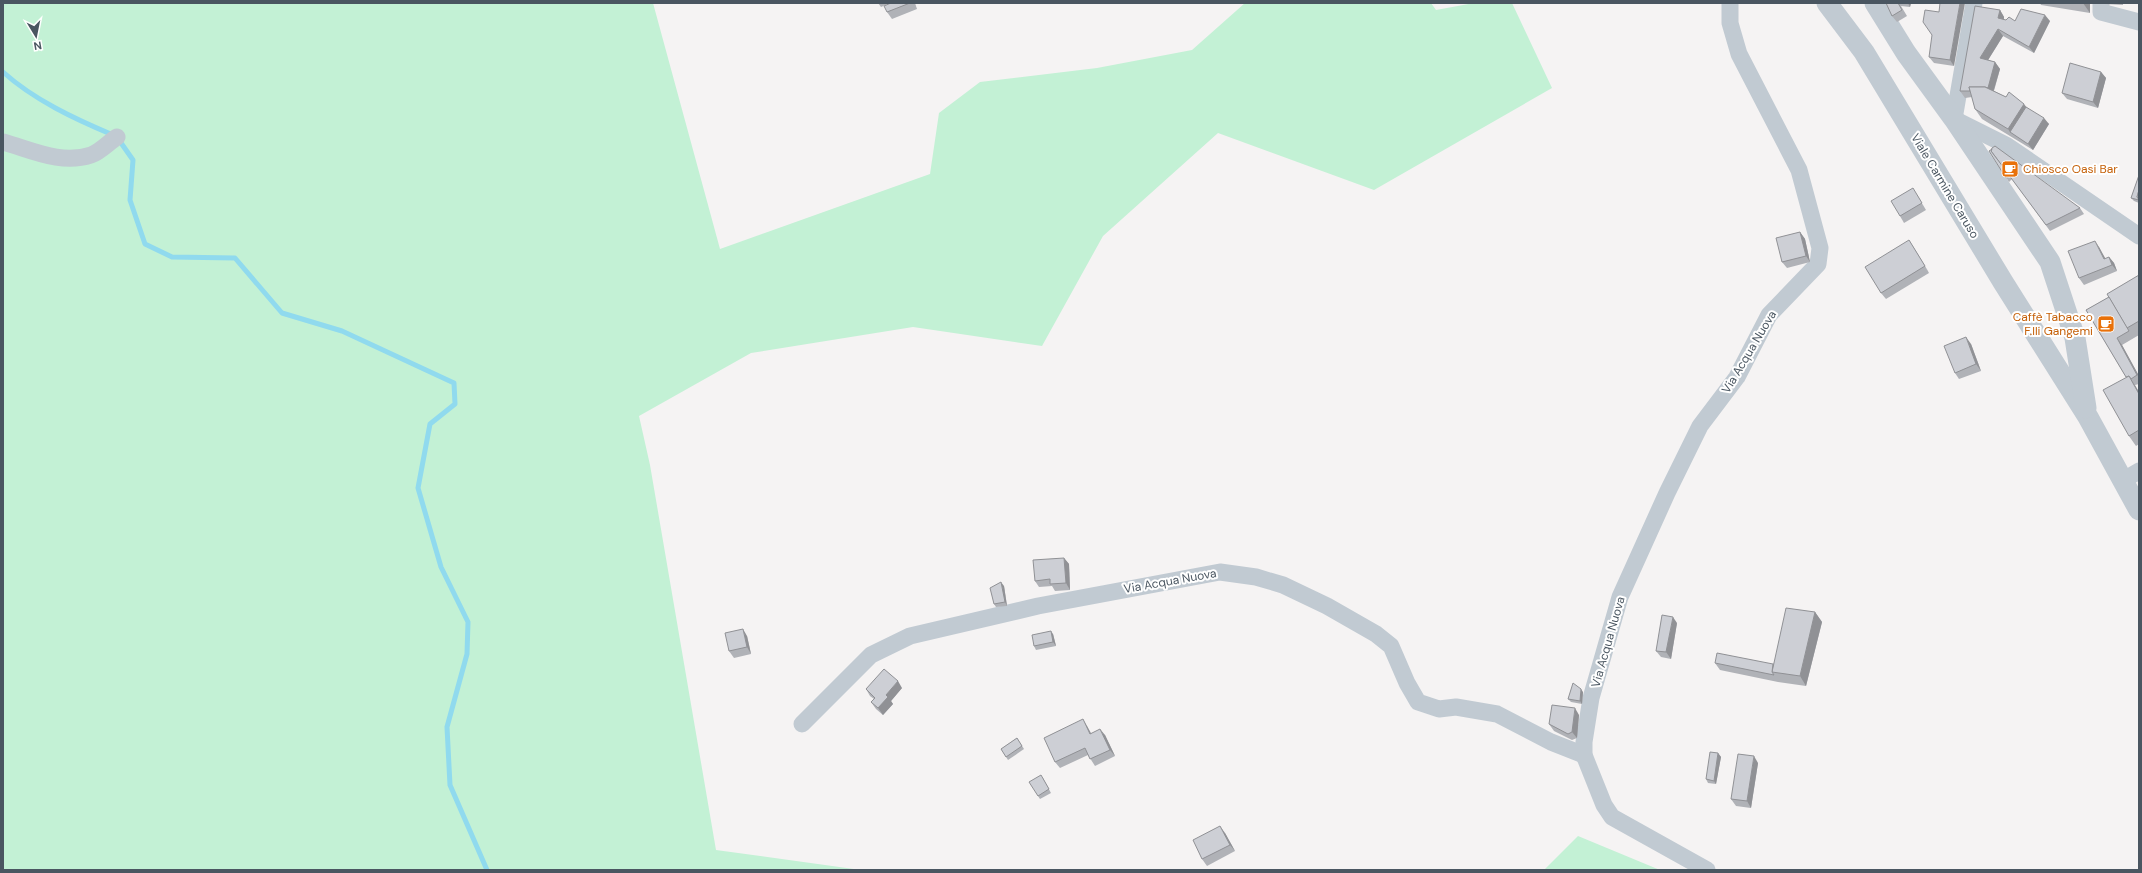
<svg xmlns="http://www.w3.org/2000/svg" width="2142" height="873" font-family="'DM Sans',sans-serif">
	<rect width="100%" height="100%" fill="#f5f3f3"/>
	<g fill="#c3f1d5">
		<polygon points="3,3 653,3 720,249 930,174 939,113 980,82 1097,68 1192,50 1245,3 1431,3 1436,10 1474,3 1512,3 1552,88 1374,190 1218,133 1103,236 1042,346 913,327 751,353 639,416 650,465 716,850 861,870 3,870"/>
		<polygon points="1578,836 1660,870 1544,870"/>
	</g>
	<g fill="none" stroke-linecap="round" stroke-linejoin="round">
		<g stroke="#90daee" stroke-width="5">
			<path d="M3 72C34 100 75 119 113 135"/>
			<polyline points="119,140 133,160 130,200 145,244 172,257 235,258 282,313 342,331 454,383 455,404 430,424 418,488 441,567 468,622 467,654 447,727 450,785 487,870"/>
		</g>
		<g stroke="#c1cad2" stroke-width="17">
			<polyline points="1974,3 1954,119 2006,145 2139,236"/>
			<polyline points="2101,3 2101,12 2139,22"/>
			<path d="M3 142C32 150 61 165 91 155 100 152 109 142 117 137"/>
			<polyline points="2122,481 2139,471"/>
			<polyline points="802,724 871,655 910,636 1038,606 1220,572 1256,577 1283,585 1327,606 1376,634 1391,646 1407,683 1418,702 1439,709 1456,707 1497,714 1551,742 1584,755"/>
			<polyline points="1707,870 1612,817 1604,805 1584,755 1584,742 1591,698 1620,597 1667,493 1700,426 1737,377 1769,315 1818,264 1820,248 1799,170 1739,54 1730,23 1730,3"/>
		</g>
		<g stroke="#c1cad2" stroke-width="21">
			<polyline points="1827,3 1864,52 2003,282 2088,417 2139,510"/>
			<polyline points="1875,3 1906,53 1954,119 2050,262 2075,338 2086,408"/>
		</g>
	</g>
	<g fill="#b0b2b7">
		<polygon points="878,3 890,3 881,7"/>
		<polygon points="891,3 915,3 917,9 892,19 887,12"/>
		<polygon points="1886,3 1911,3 1910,7 1901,6 1907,16 1897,22 1892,16"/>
		<polygon points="2040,3 2090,3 2090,13 2041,5"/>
		<polygon points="2105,3 2123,3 2123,5 2105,4"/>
		<polygon points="2000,10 2004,17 2004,20 2015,21 2050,21 2034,53 2003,36 1988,60 1995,62 2000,69 1994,91 2026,107 2049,124 2033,150 1982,119 1975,109 1972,97 1965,98 1960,91"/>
		<polygon points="1939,12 1954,66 1934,63 1929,57"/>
		<polygon points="2101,72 2106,78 2098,108 2067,99 2062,93"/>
		<polygon points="1989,151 2080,208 2084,214 2050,231 2012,179 2009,182"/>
		<polygon points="2139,175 2139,203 2134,201 2131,198"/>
		<polygon points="1917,195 1926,210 1904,223 1900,216"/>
		<polygon points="1800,232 1805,239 1810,262 1787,268 1782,262"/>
		<polygon points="1909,240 1929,273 1886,299 1881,293"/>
		<polygon points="2099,247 2105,259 2109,257 2114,263 2117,271 2084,285 2079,278"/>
		<polygon points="2139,275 2139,335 2122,345 2139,376 2139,384 2135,385 2139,392 2139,444 2136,446 2129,436 2126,377 2086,310 2109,297"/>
		<polygon points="1971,344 1981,371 1959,379 1955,373"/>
		<polygon points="1064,558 1069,564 1070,590 1055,591 1052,586 1039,587 1035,581"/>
		<polygon points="1004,586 1007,606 996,607 994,604"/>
		<polygon points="1815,612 1822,622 1806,686 1778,682 1720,670 1715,663 1773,664"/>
		<polygon points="1677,623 1671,659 1661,657 1656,651"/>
		<polygon points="1053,634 1056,646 1036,650 1034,646"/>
		<polygon points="747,636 751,654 734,658 729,651"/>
		<polygon points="902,688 891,701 893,704 883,715 876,709 871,702 874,699 870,696 866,689"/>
		<polygon points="1583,692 1582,704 1571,702 1568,699"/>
		<polygon points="1579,715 1577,738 1572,740 1554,731 1549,724"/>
		<polygon points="1087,726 1091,733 1105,735 1115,756 1095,766 1088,755 1060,768 1055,762"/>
		<polygon points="1017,738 1024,749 1008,760 1001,749"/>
		<polygon points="1718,753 1721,757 1716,784 1708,783 1706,779"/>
		<polygon points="1758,763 1751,808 1736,806 1731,799"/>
		<polygon points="1043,778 1051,793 1040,799 1038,796"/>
		<polygon points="1225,833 1235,851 1207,866 1202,859"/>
	</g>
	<g fill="#909195">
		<polygon points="1908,3 1911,3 1910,7"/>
		<polygon points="1960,3 1965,3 1954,66 1950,60"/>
		<polygon points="2083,3 2090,3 2090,13"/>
		<polygon points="2000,10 2004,17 2003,25 1998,18"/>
		<polygon points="2045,15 2050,21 2034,53 2029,47"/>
		<polygon points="1998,29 2003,36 1985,65 1980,58"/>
		<polygon points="1995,62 2000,69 1992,96 1987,90"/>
		<polygon points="2101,72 2106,78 2098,108 2093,102"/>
		<polygon points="2024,104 2031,113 2010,132 2008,129"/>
		<polygon points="2044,118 2049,124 2033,150 2028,144"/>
		<polygon points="1800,232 1805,239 1810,262 1806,256"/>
		<polygon points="1909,240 1913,247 1929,273 1925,266"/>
		<polygon points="2095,241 2099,247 2109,265 2104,259"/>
		<polygon points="2109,257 2114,263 2117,271 2112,265"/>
		<polygon points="1966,337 1971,344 1981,371 1976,364"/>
		<polygon points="2117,338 2122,345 2139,376 2139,378"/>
		<polygon points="2129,376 2139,392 2139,394"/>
		<polygon points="1064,558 1069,564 1070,590 1066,583"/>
		<polygon points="1001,582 1004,586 1007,606 1005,602"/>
		<polygon points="1815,612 1822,622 1806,686 1800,676"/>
		<polygon points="1673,617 1677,623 1671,659 1666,652"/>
		<polygon points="743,629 747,636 751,654 747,647"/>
		<polygon points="1051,631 1053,634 1056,646 1053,642"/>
		<polygon points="898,681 902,688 891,701 893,704 883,715 878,708 886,695"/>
		<polygon points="1581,689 1583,692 1582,704 1580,701"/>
		<polygon points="1575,708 1579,715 1577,738 1572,732"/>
		<polygon points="1083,719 1087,726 1094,740 1090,734"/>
		<polygon points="1100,729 1105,735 1115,756 1110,750"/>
		<polygon points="1718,753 1721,757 1716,784 1714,781"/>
		<polygon points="1754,756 1758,763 1751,808 1747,801"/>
		<polygon points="1220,826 1225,833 1235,851 1230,845"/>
	</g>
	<g fill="#cdcfd5" stroke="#909195">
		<polygon points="891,3 910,3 887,12 884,6"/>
		<polygon points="1886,3 1898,3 1902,10 1892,16"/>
		<polygon points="1940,3 1960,3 1950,60 1929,57 1932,35 1923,22 1925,10 1939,12"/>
		<polygon points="1975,6 2000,10 1998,18 2006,20 2009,17 2015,21 2021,9 2045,15 2029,47 1998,29 1980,58 1995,62 1988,88 1985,87 1969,87 1970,91 1960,91"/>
		<polygon points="2070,63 2101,72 2093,102 2062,93"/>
		<polygon points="1969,87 1985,87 2006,97 2009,92 2024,104 2008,129 1975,109"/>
		<polygon points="2026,107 2044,118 2028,144 2010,132"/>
		<polygon points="1995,146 2080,208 2046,225 1991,151 1992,148"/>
		<polygon points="1992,149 1991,151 2010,176 2006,178 1989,151"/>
		<polygon points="2139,175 2139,190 2137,197 2139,200 2131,198"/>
		<polygon points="1913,188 1922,203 1900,216 1891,201"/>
		<polygon points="2139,190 2139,198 2137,197"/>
		<polygon points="1800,232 1806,256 1782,262 1776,238"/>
		<polygon points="1909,240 1925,266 1881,293 1865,267"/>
		<polygon points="2095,241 2104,259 2109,257 2112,265 2079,278 2068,251"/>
		<polygon points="2139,275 2139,321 2127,328 2107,294"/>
		<polygon points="2109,297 2129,331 2117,338 2137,375 2131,379 2129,376 2126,377 2086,310"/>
		<polygon points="1966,337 1976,364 1955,373 1944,346"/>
		<polygon points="2129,376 2139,394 2139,430 2129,436 2103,390"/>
		<polygon points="1064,558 1066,583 1050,584 1050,579 1035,581 1033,560"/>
		<polygon points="1001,582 1005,602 994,604 990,588"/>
		<polygon points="1786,608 1815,612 1800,676 1772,672"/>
		<polygon points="1662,615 1673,617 1666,652 1656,651"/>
		<polygon points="743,629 747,647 729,651 725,633"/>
		<polygon points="1051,631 1053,642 1034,646 1032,635"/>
		<polygon points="1717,653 1773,664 1772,672 1774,675 1715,663"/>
		<polygon points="884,669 898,681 886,695 888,697 878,708 871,702 875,698 866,689"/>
		<polygon points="1573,683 1581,689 1580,701 1568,699"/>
		<polygon points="1552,705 1575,708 1572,732 1568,734 1549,724"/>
		<polygon points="1083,719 1090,734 1100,729 1110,750 1090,759 1085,748 1055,762 1044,738"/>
		<polygon points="1017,738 1022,746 1006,757 1001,749"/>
		<polygon points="1710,752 1718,753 1714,781 1706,779"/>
		<polygon points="1738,754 1754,756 1747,801 1731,799"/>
		<polygon points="1041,775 1049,789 1038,796 1029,782"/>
		<polygon points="1220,826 1230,845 1202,859 1193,840"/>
	</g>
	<defs>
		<g id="cafe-square" transform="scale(0.9)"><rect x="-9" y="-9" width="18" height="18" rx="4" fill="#e8710a" stroke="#fff"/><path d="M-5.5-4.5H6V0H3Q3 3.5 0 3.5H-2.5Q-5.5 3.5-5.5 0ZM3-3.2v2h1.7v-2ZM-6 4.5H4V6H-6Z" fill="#fff"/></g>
	</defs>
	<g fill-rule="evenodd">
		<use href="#cafe-square" x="2010" y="169"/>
		<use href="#cafe-square" x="2106" y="324"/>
	</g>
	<g text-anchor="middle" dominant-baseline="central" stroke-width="4" stroke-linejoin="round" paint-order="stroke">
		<g font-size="12" fill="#c56008" stroke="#fff" text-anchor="start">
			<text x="2023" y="169">Chiosco Oasi Bar</text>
			<text x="2093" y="317" text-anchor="end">Caffè Tabacco<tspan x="2093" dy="14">F.lli Gangemi</tspan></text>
		</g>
		<g font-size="12" fill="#4a5661" stroke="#fff">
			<text transform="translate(1945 186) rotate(59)">Viale Carmine Caruso</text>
			<text transform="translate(1749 352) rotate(-59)">Via Acqua Nuova</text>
			<text transform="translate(1170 581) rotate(-10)">Via Acqua Nuova</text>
			<text transform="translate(1608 642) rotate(-74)">Via Acqua Nuova</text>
		</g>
	</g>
	<rect width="2142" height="873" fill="none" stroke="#4a5661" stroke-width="8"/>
	<g transform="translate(36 36) rotate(170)" stroke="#ffffff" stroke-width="3" paint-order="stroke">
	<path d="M0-3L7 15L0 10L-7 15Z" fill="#4a5661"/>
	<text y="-6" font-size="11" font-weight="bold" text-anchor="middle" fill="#4a5661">N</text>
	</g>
</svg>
